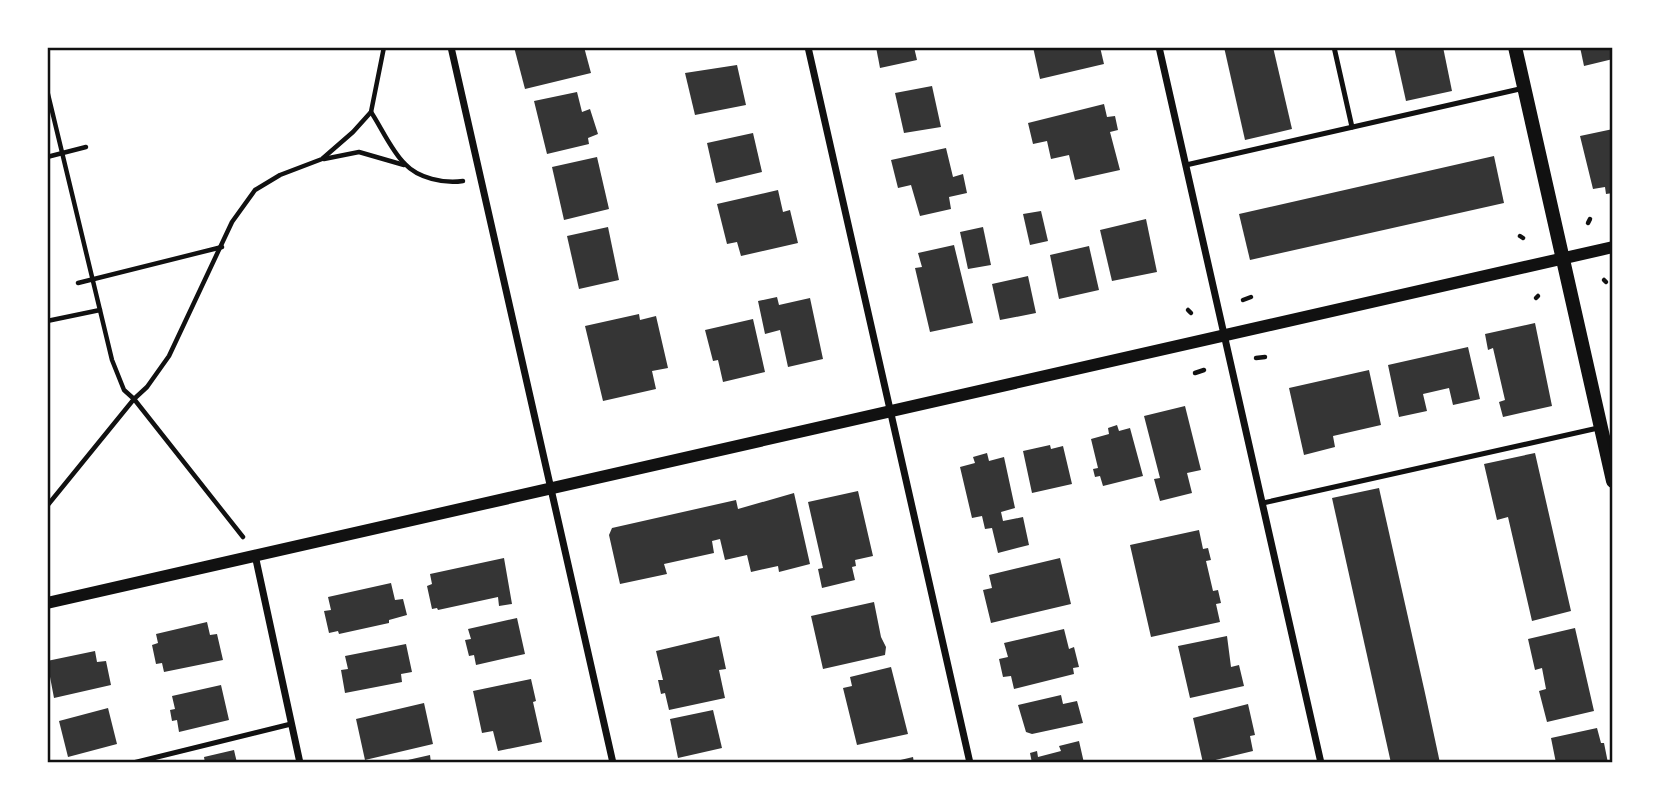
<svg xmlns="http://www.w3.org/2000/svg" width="1660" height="810" font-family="Montserrat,sans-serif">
	<rect width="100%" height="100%" fill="#fff"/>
	<g fill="#353535">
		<polygon points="514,47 584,47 591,73 525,89"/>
		<polygon points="876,47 914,47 917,60 880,68"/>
		<polygon points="1033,47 1100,47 1104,64 1040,79"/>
		<polygon points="1224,47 1273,47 1292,129 1245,140"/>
		<polygon points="1394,47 1443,47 1452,91 1406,101"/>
		<polygon points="1580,47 1613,47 1613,59 1584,66"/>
		<polygon points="737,65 746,105 695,115 685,73"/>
		<polygon points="932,86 941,127 904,133 895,93"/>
		<polygon points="577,92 582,112 590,109 598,134 588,138 589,144 547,154 534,101"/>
		<polygon points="1104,104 1107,117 1115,116 1118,130 1110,132 1120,170 1075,180 1069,155 1051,159 1047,141 1033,144 1028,123"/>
		<polygon points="1613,129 1613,193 1606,194 1605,187 1593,189 1580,136"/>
		<polygon points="753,133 762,172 716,183 707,143"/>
		<polygon points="946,148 953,177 963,174 967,193 949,197 951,209 920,216 911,185 898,188 891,160"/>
		<polygon points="1494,156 1504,203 1250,260 1239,214"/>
		<polygon points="597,157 609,209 564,220 552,167"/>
		<polygon points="778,190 783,212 790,210 798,243 741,256 737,242 727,244 717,204"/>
		<polygon points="1041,211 1048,241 1030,245 1023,214"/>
		<polygon points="1146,219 1157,272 1112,281 1100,230"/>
		<polygon points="608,227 619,280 579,289 567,236"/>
		<polygon points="983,227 991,265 968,269 960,232"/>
		<polygon points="954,245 973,323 930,332 915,268 922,267 918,253"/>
		<polygon points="1089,246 1099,290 1059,299 1050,255"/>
		<polygon points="1028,276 1036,313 1000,320 992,284"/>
		<polygon points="777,297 779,305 810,298 823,359 788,367 780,330 765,334 758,301"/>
		<polygon points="639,314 640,320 656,316 668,368 652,371 656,389 603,401 585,326"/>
		<polygon points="753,319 765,372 723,382 718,360 713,361 705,330"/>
		<polygon points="1535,323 1552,406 1503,417 1499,402 1505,400 1493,348 1488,350 1485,334"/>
		<polygon points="1468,347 1480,399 1453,405 1449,388 1423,394 1427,411 1399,417 1388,365"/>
		<polygon points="1369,370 1381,425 1333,436 1335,447 1304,455 1289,388"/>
		<polygon points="1185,406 1201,470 1187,473 1192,493 1160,501 1154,479 1160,478 1144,416"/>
		<polygon points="1117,425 1119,431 1130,428 1143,476 1103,486 1100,476 1095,477 1093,469 1098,468 1091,439 1109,434 1108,428"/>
		<polygon points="1050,445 1051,449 1063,446 1072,484 1032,493 1023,451"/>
		<polygon points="987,453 989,461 1004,457 1015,508 1001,512 1003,521 1023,517 1029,545 998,553 992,528 985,529 982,516 972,518 960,467 975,463 973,457"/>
		<polygon points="1535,453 1571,611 1532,621 1508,517 1497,520 1484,464"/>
		<polygon points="1379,488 1425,693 1440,763 1391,763 1332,498"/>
		<polygon points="858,491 873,556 855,560 856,566 852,567 855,580 822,588 818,569 823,568 808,502"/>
		<polygon points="794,493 810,564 779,572 778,566 751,572 747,555 725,560 720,539 712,541 714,553 664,564 667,574 620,584 609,535 612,528 736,500 738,509"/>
		<polygon points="1199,530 1203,549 1208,548 1211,560 1206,561 1213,591 1218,590 1221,603 1216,604 1220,622 1151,637 1130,545"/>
		<polygon points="504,558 512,604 499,606 498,597 438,610 437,608 432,609 427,586 432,584 430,574"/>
		<polygon points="1060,558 1071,604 991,623 983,590 992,588 989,575"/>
		<polygon points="391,583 395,600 403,599 407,615 389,620 389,623 339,634 338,631 329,633 324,611 331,610 328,597"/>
		<polygon points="874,602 881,637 886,647 885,655 823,669 811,616"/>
		<polygon points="517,618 525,654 476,665 474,655 469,656 465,640 471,639 468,629"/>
		<polygon points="207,622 210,635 217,634 223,660 164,672 162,663 156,664 152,645 158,643 156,634"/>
		<polygon points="1575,628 1594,711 1547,722 1539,691 1546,689 1542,668 1535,670 1528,639"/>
		<polygon points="1064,629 1069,649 1074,647 1079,667 1073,668 1074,674 1014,689 1011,676 1003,677 999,659 1008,657 1004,643"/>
		<polygon points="719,636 726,669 719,670 725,698 669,710 665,693 661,694 658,680 663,680 656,651"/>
		<polygon points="1227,636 1231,667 1239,665 1244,686 1190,698 1178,646"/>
		<polygon points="406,644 412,672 401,674 402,682 345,693 341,670 348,669 345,656"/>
		<polygon points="95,651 97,662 106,661 111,685 54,698 47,661"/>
		<polygon points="891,667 908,734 857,745 843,688 852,686 850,677"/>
		<polygon points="531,679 536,701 533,702 542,742 498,751 493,731 482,733 473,691"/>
		<polygon points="221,685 229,720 179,732 177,720 172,721 170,710 175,709 172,696"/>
		<polygon points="1061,695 1063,704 1077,701 1083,723 1032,734 1026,732 1018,705"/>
		<polygon points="424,703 433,744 365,760 356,719"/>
		<polygon points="1248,704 1255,735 1250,736 1253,751 1203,763 1193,718"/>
		<polygon points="108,708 117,744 68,757 59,721"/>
		<polygon points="713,710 722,748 678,758 670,719"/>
		<polygon points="1597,728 1601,743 1604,743 1608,763 1556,763 1551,738"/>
		<polygon points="1079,741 1084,763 1032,763 1030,753 1037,751 1038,757 1061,751 1059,746"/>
		<polygon points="234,750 237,763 205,763 204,757"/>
		<polygon points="430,755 431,763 399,763 399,762"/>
		<polygon points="913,757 914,763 893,763 892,762"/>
	</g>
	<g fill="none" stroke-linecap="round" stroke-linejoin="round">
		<g stroke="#111" stroke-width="4.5">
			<polyline points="47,90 112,360 124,390 134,399 243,537"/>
			<path d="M371 112C381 127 392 152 405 164 418 178 444 184 463 181"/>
			<polyline points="47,157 86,147"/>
			<polyline points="324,159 359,152 404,165"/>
			<polyline points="1588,223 1590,219"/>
			<polyline points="1520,236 1523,238"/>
			<polyline points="1604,280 1606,282"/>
			<polyline points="78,283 222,247"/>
			<polyline points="1536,298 1538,296"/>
			<polyline points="1243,300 1251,297"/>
			<polyline points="1188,310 1191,313"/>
			<polyline points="47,321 100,310"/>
			<polyline points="1256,358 1265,357"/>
			<polyline points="1195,373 1204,370"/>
			<polyline points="47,506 134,399 147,387 169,356 232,222 255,190 280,175 322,159 353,132 371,112 384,47"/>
		</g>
		<g stroke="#111" stroke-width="5">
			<polyline points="1334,47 1352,127"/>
			<polyline points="1186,165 1524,88"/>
			<polyline points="1263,503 1598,428"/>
			<polyline points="133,763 291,724"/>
		</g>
		<g stroke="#111" stroke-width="7">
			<polyline points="451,47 613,763"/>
			<polyline points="808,47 970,763"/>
			<polyline points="1159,47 1321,763"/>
			<polyline points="255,555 300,763"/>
		</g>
		<polyline stroke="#111" stroke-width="12" points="47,603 1613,247"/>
		<polyline stroke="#111" stroke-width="14" points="1515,47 1613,481"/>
	</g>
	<rect width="1660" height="810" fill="none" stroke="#ffffff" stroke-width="98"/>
	<rect x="49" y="49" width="1562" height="712" fill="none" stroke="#111" stroke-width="2.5"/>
</svg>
